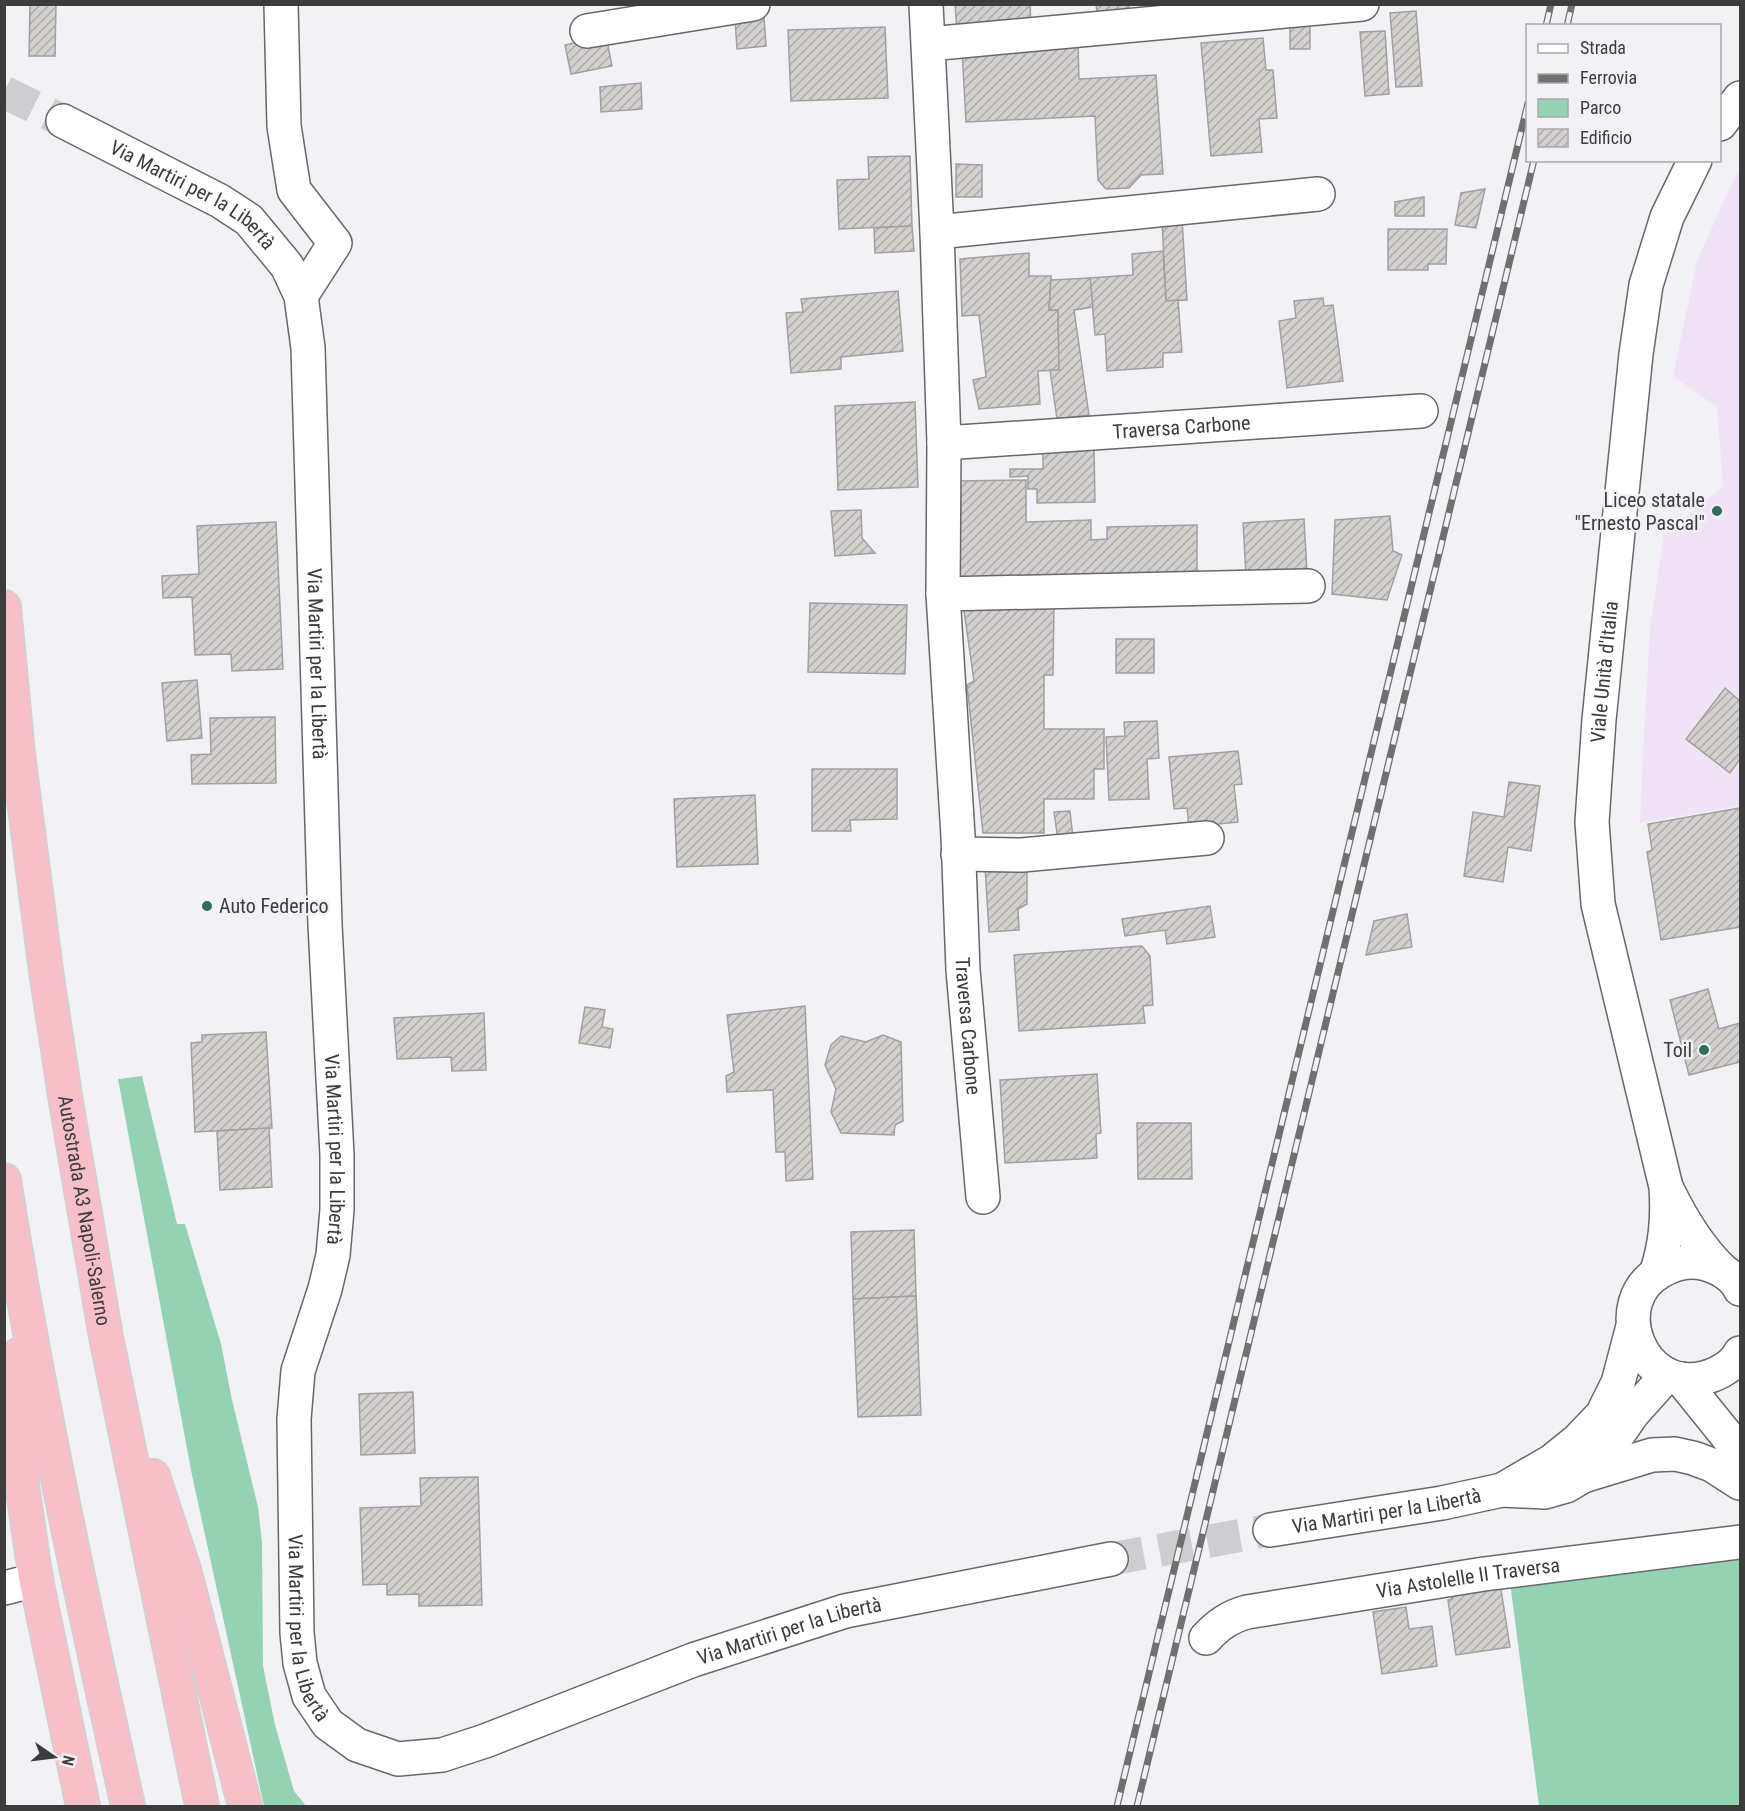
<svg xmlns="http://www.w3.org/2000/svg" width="1745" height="1811" font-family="'Roboto Condensed',sans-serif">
	<defs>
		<pattern id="building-hatch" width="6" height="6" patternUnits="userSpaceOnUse" patternTransform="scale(1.5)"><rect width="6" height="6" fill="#d4d0d0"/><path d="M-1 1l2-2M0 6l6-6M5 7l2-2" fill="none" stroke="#adaaaa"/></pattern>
	</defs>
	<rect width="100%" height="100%" fill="#f2f2f6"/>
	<polygon fill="#f0e3f7" points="1740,170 1740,806 1640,823 1644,733 1650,629 1664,534 1723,487 1717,407 1673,376 1697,261 1733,181"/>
	<g fill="#94d2b3">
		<polygon points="142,1076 177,1224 185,1224 221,1344 232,1400 258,1507 262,1542 263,1666 275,1725 294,1791 306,1806 264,1806 192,1475 118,1079"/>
		<polygon points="1740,1559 1740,1806 1539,1806 1510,1582"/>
	</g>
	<g fill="url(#building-hatch)" stroke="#a39f9f" stroke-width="1.5">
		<polygon points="30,4 56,4 55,56 29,56"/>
		<polygon points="955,4 1030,4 1031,26 957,31"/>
		<polygon points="1096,4 1129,4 1129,11 1097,13"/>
		<polygon points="1416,11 1422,86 1396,87 1390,13"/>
		<polygon points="764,17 766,46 737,49 735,19"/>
		<polygon points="1290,18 1310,19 1310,49 1290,49"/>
		<polygon points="885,27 888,98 791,101 788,30"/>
		<polygon points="1385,31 1389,94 1365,96 1360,32"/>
		<polygon points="606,36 612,66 571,74 565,45"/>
		<polygon points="1263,38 1266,70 1273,70 1277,118 1259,119 1262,152 1211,156 1201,43"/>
		<polygon points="1078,45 1079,79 1156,75 1163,174 1141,175 1129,188 1106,189 1098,180 1095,116 966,122 962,50"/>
		<polygon points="641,83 642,109 601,112 600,87"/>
		<polygon points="910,156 912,226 839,229 837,180 869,179 868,157"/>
		<polygon points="956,164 982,165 982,197 956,197"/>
		<polygon points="1485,189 1476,228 1455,225 1461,193"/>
		<polygon points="1424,197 1424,216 1395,216 1395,202"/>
		<polygon points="1182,219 1187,300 1166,301 1162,220"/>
		<polygon points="912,226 914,251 875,253 874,228"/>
		<polygon points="1388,229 1447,229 1446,264 1428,264 1428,270 1388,270"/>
		<polygon points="1163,251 1166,301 1178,300 1182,352 1163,353 1163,367 1107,371 1105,334 1095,335 1090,278 1133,275 1132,254"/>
		<polygon points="1029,253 1029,276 1051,276 1049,310 1058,310 1059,370 1038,371 1040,404 979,409 973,380 986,377 979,315 962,316 960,259"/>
		<polygon points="1090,278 1093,307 1074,310 1089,415 1057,419 1050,370 1059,370 1058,310 1049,310 1051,280"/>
		<polygon points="898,291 903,351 841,357 841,369 791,373 786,313 803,312 801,299"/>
		<polygon points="1323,298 1324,306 1333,305 1343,381 1287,388 1279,321 1296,318 1294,301"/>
		<polygon points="915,402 918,487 838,490 835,406"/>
		<polygon points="1043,445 1094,445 1095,502 1037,503 1037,489 1028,489 1028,476 1010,477 1010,469 1043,469"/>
		<polygon points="1026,480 1026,522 1091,520 1091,540 1107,539 1107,527 1197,525 1197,582 954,581 954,509 961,515 960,481"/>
		<polygon points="861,510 862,538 875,553 835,556 831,511"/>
		<polygon points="1390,516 1393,551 1402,555 1387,600 1332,594 1335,520"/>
		<polygon points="1304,519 1307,572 1246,575 1243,523"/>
		<polygon points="276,522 283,669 232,671 231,654 195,655 192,597 163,598 162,576 199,574 197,526"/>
		<polygon points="968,600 1054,601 1053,675 1044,675 1044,729 1104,729 1104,769 1094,769 1094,799 1044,799 1044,833 983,833 967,685 974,681 964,611"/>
		<polygon points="810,603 907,605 905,674 808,672"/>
		<rect x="1116" y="639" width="38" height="34"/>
		<polygon points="197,680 202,738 167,741 162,683"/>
		<polygon points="1725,688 1740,701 1740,759 1730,773 1686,739"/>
		<polygon points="275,717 276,783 192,784 191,755 211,754 210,718"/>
		<polygon points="1157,721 1159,758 1147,759 1149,799 1109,800 1106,737 1125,736 1124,722"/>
		<polygon points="1238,751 1242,784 1234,785 1238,822 1189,827 1187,808 1174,809 1169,757"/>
		<polygon points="812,769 897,769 897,819 850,820 851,831 812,831"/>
		<polygon points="1509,782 1540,786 1531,851 1508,847 1503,882 1464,876 1473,812 1504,817"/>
		<polygon points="755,795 758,864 677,867 674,799"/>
		<polygon points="1740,808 1740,927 1661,940 1647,852 1652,850 1648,824"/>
		<polygon points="1070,811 1073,838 1058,840 1054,812"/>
		<polygon points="985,867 1027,867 1027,904 1018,909 1019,930 989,932"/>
		<polygon points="1210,906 1215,937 1167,944 1165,930 1125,936 1122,919"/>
		<polygon points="1407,914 1412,947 1366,955 1374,921"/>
		<polygon points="1142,946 1150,956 1153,1005 1143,1006 1145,1023 1019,1031 1014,955"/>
		<polygon points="1708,989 1719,1029 1740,1023 1740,1062 1689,1075 1670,1000"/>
		<polygon points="805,1006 813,1179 786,1181 785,1152 776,1152 773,1090 727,1092 726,1076 734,1072 727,1015"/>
		<polygon points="585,1007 605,1010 602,1027 613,1029 610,1048 579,1043"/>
		<polygon points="484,1013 486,1070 452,1071 451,1057 397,1059 394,1018"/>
		<polygon points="266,1032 272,1128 195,1132 191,1043 202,1042 202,1035"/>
		<polygon points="883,1035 901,1042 903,1121 895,1125 894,1135 841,1133 831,1112 836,1089 825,1065 831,1045 841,1036 866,1042"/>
		<polygon points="1097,1074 1101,1133 1096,1134 1097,1158 1005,1163 1000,1080"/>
		<polygon points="1137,1123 1191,1123 1192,1179 1138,1179"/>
		<polygon points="269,1128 272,1187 220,1190 217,1131"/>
		<polygon points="914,1230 916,1296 853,1299 851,1232"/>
		<polygon points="916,1296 921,1415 858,1417 853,1299"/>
		<polygon points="413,1392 415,1453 361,1455 359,1394"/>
		<polygon points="478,1477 482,1605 419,1606 419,1594 387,1595 387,1584 363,1585 360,1508 421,1506 420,1478"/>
		<polygon points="1500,1583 1510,1647 1456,1655 1448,1600 1452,1599 1451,1590"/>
		<polygon points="1406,1607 1409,1629 1432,1626 1437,1666 1382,1674 1373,1612"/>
	</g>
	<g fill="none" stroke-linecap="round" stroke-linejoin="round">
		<g stroke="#ceced1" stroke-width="33" stroke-dasharray="33 16" stroke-linecap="butt">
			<polyline points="4,92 63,121"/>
			<polyline points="1111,1559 1270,1530"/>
		</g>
		<g stroke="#68686b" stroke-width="36">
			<g id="minor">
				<polyline points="281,4 284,126 294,190 335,243 301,296"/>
				<path id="s1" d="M926 4 937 232 944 443 943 594 958 836 963 970 983 1197"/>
				<polyline points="587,31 753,4"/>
				<polyline points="929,44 1362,4"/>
				<path id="s2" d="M63 121 220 201 249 220 287 266 301 296 308 348 325 925 337 1155V1210L333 1255 325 1289 298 1371 294 1419 297 1633 300 1663 309 1696 328 1724 357 1745 398 1759 442 1755 485 1741 693 1660 845 1611 1111 1559"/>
				<polyline points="1720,124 1740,98"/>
				<polyline points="937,232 1318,194"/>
				<path id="s3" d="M944 443 1421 411"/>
				<polyline points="943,594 1308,586"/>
				<polyline points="958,854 1022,855 1207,838"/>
				<path d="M1668 1191C1683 1222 1699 1248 1723 1271"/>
				<path id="s4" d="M1656 1274C1666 1244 1668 1218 1666 1187L1598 904 1592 822 1599 720 1636 354 1646 285 1667 217 1695 160"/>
				<path d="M1740 1289C1732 1272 1709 1262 1691 1262 1680 1262 1670 1266 1661 1271 1605 1302 1641 1394 1704 1378 1718 1374 1733 1366 1740 1353"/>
				<polyline points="1681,1379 1740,1452"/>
				<polyline points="1583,1476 1652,1455 1675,1454 1693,1458 1712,1465 1740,1483"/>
				<polyline points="1502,1490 1552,1461 1578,1440 1602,1415 1618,1383 1633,1326"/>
				<path id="s5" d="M1270 1530 1442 1503 1502 1490 1545 1492 1566 1486 1583 1476 1605 1453 1633 1413 1667 1375"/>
				<polyline points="4,1588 36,1580"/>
				<path id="s6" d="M1206 1638C1218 1625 1229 1617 1247 1612L1484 1574 1740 1542"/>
			</g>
		</g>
		<g stroke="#d0d0d0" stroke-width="36">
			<g id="highway">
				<path id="s7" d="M4 607 18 754 46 971 66 1102 106 1337 202 1806"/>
				<path d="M4 1180C37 1390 82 1599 128 1806"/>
				<polyline points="18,1355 22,1485 36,1580 83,1806"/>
				<polyline points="153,1476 185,1573 245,1806"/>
			</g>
		</g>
		<use href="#minor" stroke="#fff" stroke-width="33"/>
		<use href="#highway" stroke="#f7c0c9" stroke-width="33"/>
		<g stroke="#707071" stroke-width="7">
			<g id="rail">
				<polyline points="1546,26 1551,4"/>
				<polyline points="1567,26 1572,4"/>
				<polyline points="1117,1806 1528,103"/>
				<polyline points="1137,1806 1534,160"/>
			</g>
		</g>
		<use href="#rail" stroke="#f2f2f6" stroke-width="4.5" stroke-dasharray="14" stroke-linecap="butt"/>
	</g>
	<g fill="#2f6d59" stroke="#f2f2f6" stroke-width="2">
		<circle cx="1717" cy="511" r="6"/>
		<circle cx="207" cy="906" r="6"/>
		<circle cx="1704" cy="1050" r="6"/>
	</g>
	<g text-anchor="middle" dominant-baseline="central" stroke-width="5" stroke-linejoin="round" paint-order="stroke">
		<g font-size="20" fill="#3c3c3d" stroke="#f2f2f6">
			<text stroke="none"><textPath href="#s2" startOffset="150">Via Martiri per la Libertà</textPath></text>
			<text stroke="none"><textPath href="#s3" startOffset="238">Traversa Carbone</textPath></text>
			<text stroke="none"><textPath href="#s2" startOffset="672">Via Martiri per la Libertà</textPath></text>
			<text stroke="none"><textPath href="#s4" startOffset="612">Viale Unità d'Italia</textPath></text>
			<text stroke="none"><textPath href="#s1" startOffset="1023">Traversa Carbone</textPath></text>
			<text stroke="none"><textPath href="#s2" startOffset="1158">Via Martiri per la Libertà</textPath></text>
			<text stroke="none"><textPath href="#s7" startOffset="609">Autostrada A3 Napoli-Salerno</textPath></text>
			<text stroke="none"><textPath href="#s5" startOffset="118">Via Martiri per la Libertà</textPath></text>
			<text stroke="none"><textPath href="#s6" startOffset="273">Via Astolelle II Traversa</textPath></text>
			<text stroke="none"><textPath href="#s2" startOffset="1644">Via Martiri per la Libertà</textPath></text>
			<text stroke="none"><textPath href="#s2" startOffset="2238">Via Martiri per la Libertà</textPath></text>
		</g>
		<g font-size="20" fill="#3c3c3d" stroke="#f2f2f6" text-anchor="end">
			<text x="1705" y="500">Liceo statale<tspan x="1705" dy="23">"Ernesto Pascal"</tspan></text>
			<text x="219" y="906" text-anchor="start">Auto Federico</text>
			<text x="1692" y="1050">Toil</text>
		</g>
	</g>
	<rect width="1745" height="1811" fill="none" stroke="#3c3c3d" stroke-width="12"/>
	<rect x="1526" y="24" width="195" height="138" fill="#f2f2f6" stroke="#a9a9ac" stroke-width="1.5"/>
	<rect x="1538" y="44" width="30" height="9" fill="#ffffff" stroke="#a9a9ac" stroke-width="1.5"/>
	<text x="1580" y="54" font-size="18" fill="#3c3c3d">Strada</text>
	<rect x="1538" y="74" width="30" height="9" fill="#707071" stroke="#a9a9ac" stroke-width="1.5"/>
	<text x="1580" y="84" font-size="18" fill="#3c3c3d">Ferrovia</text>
	<rect x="1538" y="99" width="30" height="18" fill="#94d2b3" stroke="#a9a9ac" stroke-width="1.5"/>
	<text x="1580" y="114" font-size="18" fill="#3c3c3d">Parco</text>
	<rect x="1538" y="129" width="30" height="18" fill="url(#building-hatch)" stroke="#a9a9ac" stroke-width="1.5"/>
	<text x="1580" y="144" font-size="18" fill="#3c3c3d">Edificio</text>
	<g transform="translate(54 1757) rotate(104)" stroke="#f2f2f6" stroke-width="4.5" paint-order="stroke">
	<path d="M0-4.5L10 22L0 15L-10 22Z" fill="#3c3c3d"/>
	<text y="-9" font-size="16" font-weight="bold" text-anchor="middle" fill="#3c3c3d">N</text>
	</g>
</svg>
